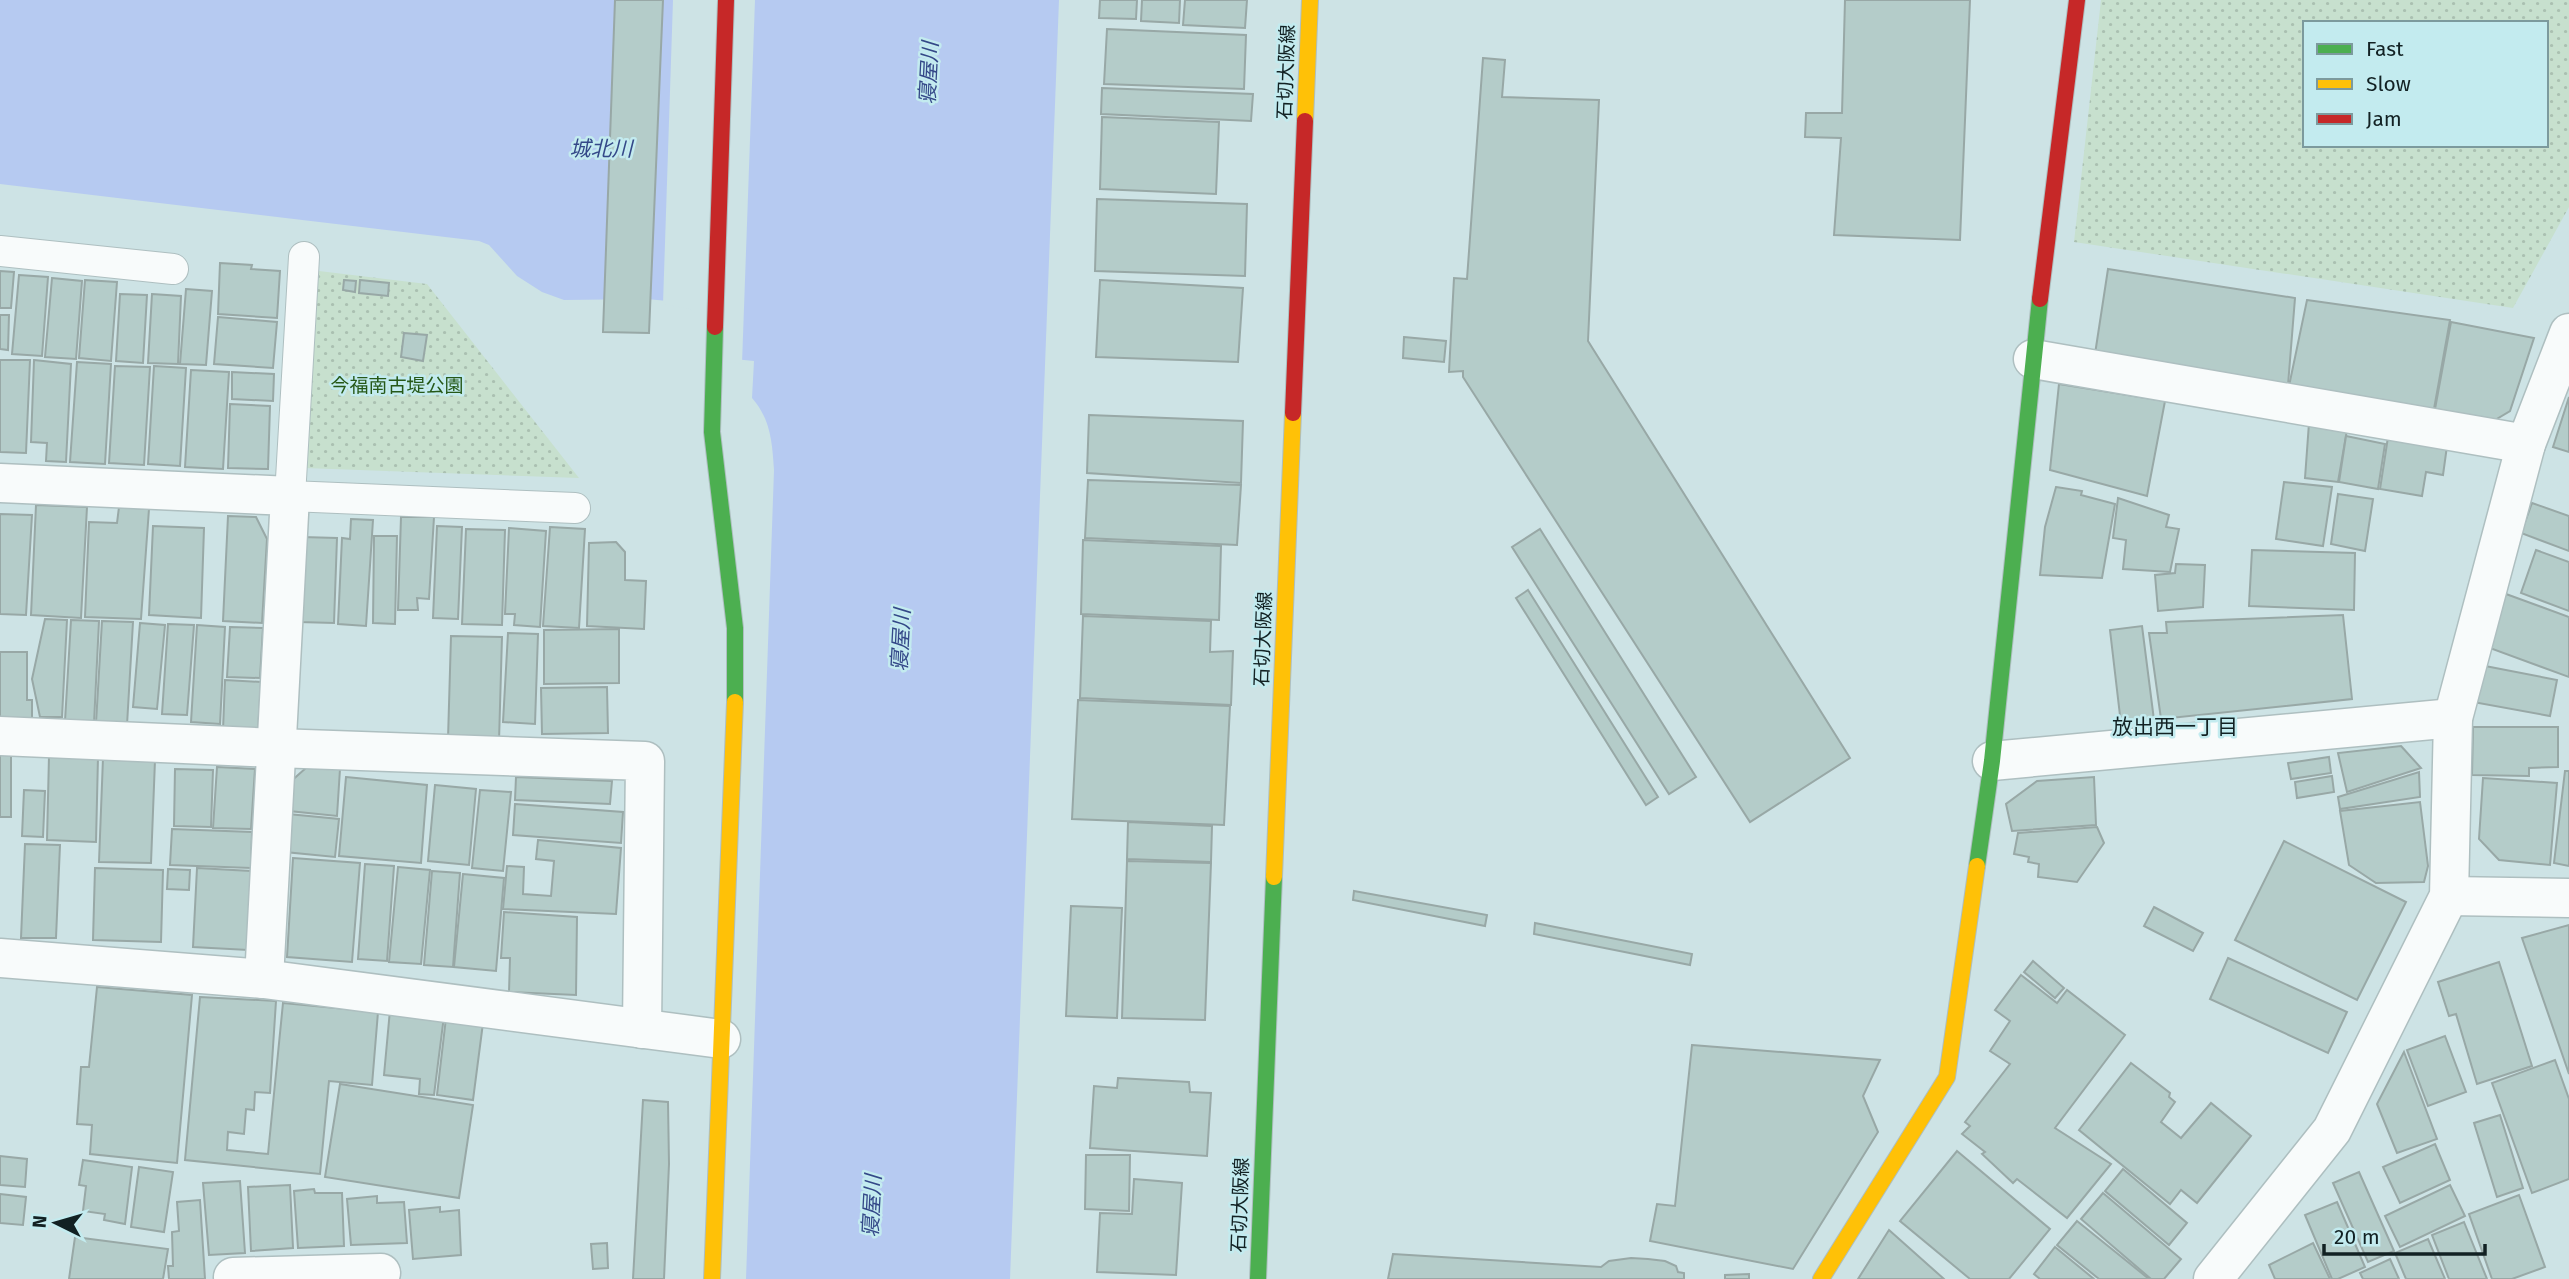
<svg xmlns="http://www.w3.org/2000/svg" width="2569" height="1279" font-family="'Fira Sans','Noto Sans JP',sans-serif">
	<defs>
		<pattern id="park-dots" width="8" height="8" patternUnits="userSpaceOnUse" patternTransform="scale(1.75)"><rect width="8" height="8" fill="#c7e0ce"/><path d="M2 2h.1M6 6h.1" fill="none" stroke="#aac0b1" stroke-width="1.8" stroke-linecap="round"/></pattern>
	</defs>
	<rect width="100%" height="100%" fill="#cde3e5"/>
	<g fill="url(#park-dots)" fill-rule="evenodd">
		<path d="M2101 0H2569V207L2513 308 2074 242ZM2305 23H2546V145H2305Z"/>
		<polygon points="319,271 427,284 579,478 304,468"/>
	</g>
	<path fill="#b6caf1" d="M0 0H1059L1010 1279H746L774 470C772 442 771 420 752 398L754 361 724 358 709 320 678 302 647 299 564 300 542 292 517 276 489 245 479 241 0 184Z"/>
	<polygon fill="#cde3e5" points="673,0 755,0 742,364 723,361 706,322 689,309 663,304"/>
	<g fill="#b4ccc9" stroke="#98a8a6" stroke-width="2">
		<polygon points="615,0 663,0 649,333 603,332"/>
		<polygon points="1100,0 1137,0 1136,19 1099,18"/>
		<polygon points="1142,0 1180,0 1179,23 1141,21"/>
		<polygon points="1185,0 1247,0 1245,28 1183,25"/>
		<polygon points="1845,0 1970,0 1960,240 1834,235 1841,138 1805,137 1806,113 1842,113"/>
		<polygon points="1107,29 1246,35 1244,89 1104,84"/>
		<polygon points="1483,58 1505,60 1502,97 1599,100 1588,341 1850,758 1750,822 1463,377 1463,371 1449,372 1454,278 1467,279"/>
		<polygon points="1102,88 1253,94 1251,121 1101,114"/>
		<polygon points="1102,117 1219,122 1216,194 1100,189"/>
		<polygon points="1097,199 1247,204 1245,276 1095,271"/>
		<polygon points="220,263 252,265 251,269 280,271 277,318 218,314"/>
		<polygon points="2108,269 2295,298 2288,385 2095,354"/>
		<polygon points="0,271 14,272 11,308 0,308"/>
		<polygon points="19,275 48,277 42,356 12,354"/>
		<polygon points="52,278 82,281 76,359 45,357"/>
		<polygon points="85,280 117,282 111,361 79,358"/>
		<polygon points="344,280 356,281 355,292 343,290"/>
		<polygon points="360,280 389,283 388,296 359,293"/>
		<polygon points="1100,280 1243,288 1238,362 1096,357"/>
		<polygon points="186,289 212,291 206,365 180,364"/>
		<polygon points="120,294 147,295 143,363 116,361"/>
		<polygon points="152,294 181,296 178,364 148,363"/>
		<polygon points="2307,300 2450,320 2434,409 2289,386"/>
		<polygon points="0,315 9,315 8,350 0,349"/>
		<polygon points="218,317 277,322 273,368 214,364"/>
		<polygon points="2451,322 2534,338 2510,411 2495,420 2435,409"/>
		<polygon points="404,333 427,335 423,361 401,357"/>
		<polygon points="1404,337 1446,341 1444,362 1403,358"/>
		<polygon points="0,360 30,360 26,453 0,452"/>
		<polygon points="34,360 71,364 66,462 46,461 47,443 31,442"/>
		<polygon points="77,362 111,364 105,464 70,462"/>
		<polygon points="115,366 150,367 144,465 109,463"/>
		<polygon points="154,366 186,368 180,466 148,464"/>
		<polygon points="191,370 229,372 223,469 185,467"/>
		<polygon points="232,372 274,374 273,401 232,399"/>
		<polygon points="2059,384 2165,401 2147,496 2050,470"/>
		<polygon points="2569,397 2569,452 2553,447"/>
		<polygon points="230,404 270,406 268,469 228,468"/>
		<polygon points="1089,415 1243,421 1241,483 1087,473"/>
		<polygon points="2309,423 2347,430 2338,482 2305,478"/>
		<polygon points="2346,436 2385,444 2378,489 2339,482"/>
		<polygon points="2388,437 2447,446 2443,475 2426,472 2422,496 2380,489"/>
		<polygon points="1088,480 1241,485 1237,545 1085,538"/>
		<polygon points="2284,482 2332,487 2323,546 2276,539"/>
		<polygon points="2056,487 2082,491 2081,495 2115,504 2102,578 2040,575 2045,527"/>
		<polygon points="2338,494 2373,499 2365,551 2331,544"/>
		<polygon points="2118,498 2169,515 2166,527 2179,529 2170,572 2123,569 2126,540 2113,538"/>
		<polygon points="2532,503 2569,516 2569,551 2521,533"/>
		<polygon points="36,505 87,507 81,618 31,615"/>
		<polygon points="119,507 149,509 141,619 85,617 89,522 117,523"/>
		<polygon points="0,514 32,515 26,615 0,614"/>
		<polygon points="228,516 256,517 267,539 262,623 223,621"/>
		<polygon points="401,517 434,517 429,599 417,598 418,610 398,610"/>
		<polygon points="351,519 373,520 366,626 338,624 342,538 350,539"/>
		<polygon points="153,526 204,528 201,618 149,615"/>
		<polygon points="437,526 462,527 458,619 433,618"/>
		<polygon points="550,527 585,529 579,628 543,626"/>
		<polygon points="509,528 546,531 540,627 514,625 515,614 505,614"/>
		<polygon points="466,529 505,530 502,625 462,624"/>
		<polygon points="1540,529 1696,777 1669,794 1512,547"/>
		<polygon points="374,536 397,536 395,624 373,623"/>
		<polygon points="302,537 337,538 334,623 299,622"/>
		<polygon points="1083,540 1221,546 1219,620 1081,614"/>
		<polygon points="616,542 625,552 625,580 646,581 644,629 587,626 589,543"/>
		<polygon points="2252,550 2355,553 2354,610 2249,606"/>
		<polygon points="2536,550 2569,562 2569,611 2521,593"/>
		<polygon points="2176,564 2205,565 2203,607 2158,611 2155,575 2175,573"/>
		<polygon points="1528,590 1658,797 1646,805 1516,598"/>
		<polygon points="2506,594 2569,617 2569,677 2487,647"/>
		<polygon points="2343,615 2352,699 2161,719 2149,633 2167,633 2166,622"/>
		<polygon points="1083,616 1211,621 1210,652 1233,651 1231,705 1080,698"/>
		<polygon points="45,619 67,620 62,717 40,717 32,679"/>
		<polygon points="71,620 99,621 94,723 65,721"/>
		<polygon points="102,621 133,622 127,725 96,723"/>
		<polygon points="140,623 165,625 157,709 133,707"/>
		<polygon points="168,624 194,625 187,715 162,714"/>
		<polygon points="197,625 225,627 220,724 191,722"/>
		<polygon points="2142,626 2154,720 2121,724 2110,630"/>
		<polygon points="230,627 263,628 260,678 227,677"/>
		<polygon points="619,629 619,683 544,684 544,630"/>
		<polygon points="508,633 538,634 535,724 503,722"/>
		<polygon points="451,636 502,637 499,741 448,739"/>
		<polygon points="0,652 27,652 27,700 32,700 32,720 0,719"/>
		<polygon points="2480,665 2557,680 2550,716 2473,702"/>
		<polygon points="225,680 261,682 258,732 223,730"/>
		<polygon points="607,687 608,733 542,734 541,688"/>
		<polygon points="1078,700 1230,706 1224,825 1072,819"/>
		<polygon points="2473,727 2558,727 2558,767 2529,768 2529,776 2472,775"/>
		<polygon points="2401,746 2421,768 2347,792 2338,753"/>
		<rect x="0" y="755" width="11" height="62"/>
		<polygon points="49,756 98,757 96,842 47,840"/>
		<polygon points="2329,757 2331,773 2291,779 2288,763"/>
		<polygon points="103,758 155,760 151,863 99,862"/>
		<polygon points="217,767 255,769 251,829 213,828"/>
		<polygon points="307,767 340,769 337,816 289,811 288,784"/>
		<polygon points="175,769 213,770 211,827 174,826"/>
		<polygon points="2565,771 2569,771 2569,866 2554,863"/>
		<polygon points="2419,772 2420,797 2340,809 2338,797"/>
		<polygon points="2332,776 2334,792 2297,798 2295,782"/>
		<polygon points="346,777 427,785 421,863 339,856"/>
		<polygon points="516,777 612,781 610,804 515,800"/>
		<polygon points="2094,777 2096,825 2012,831 2006,804 2037,781"/>
		<polygon points="2483,778 2557,783 2550,865 2499,860 2479,839"/>
		<polygon points="435,785 476,789 469,865 428,861"/>
		<polygon points="24,790 45,791 43,837 22,836"/>
		<polygon points="480,790 511,792 503,871 472,868"/>
		<polygon points="2420,802 2428,866 2424,882 2376,883 2349,865 2340,811"/>
		<polygon points="515,804 623,812 621,843 513,835"/>
		<polygon points="288,814 339,819 335,857 285,852"/>
		<polygon points="1128,822 1212,826 1211,862 1127,859"/>
		<polygon points="2097,827 2104,843 2077,882 2038,877 2039,864 2028,862 2029,857 2014,854 2018,833"/>
		<polygon points="172,829 252,832 251,868 170,865"/>
		<polygon points="538,840 621,848 616,914 503,909 507,866 524,867 523,894 551,896 554,861 536,859"/>
		<polygon points="2284,841 2406,902 2357,1000 2235,940"/>
		<polygon points="25,844 60,845 56,938 21,938"/>
		<polygon points="293,858 360,863 352,962 287,957"/>
		<polygon points="1127,861 1211,863 1205,1020 1122,1018"/>
		<polygon points="365,864 394,866 387,961 358,959"/>
		<polygon points="398,867 430,870 421,964 389,962"/>
		<polygon points="95,868 163,870 161,942 93,940"/>
		<polygon points="197,868 251,871 248,950 193,947"/>
		<polygon points="168,869 190,870 189,890 167,889"/>
		<polygon points="432,871 460,873 453,967 424,965"/>
		<polygon points="463,874 504,878 496,971 454,967"/>
		<polygon points="1354,891 1487,915 1485,926 1353,900"/>
		<polygon points="1071,906 1122,908 1117,1018 1066,1016"/>
		<polygon points="2154,907 2203,933 2193,951 2144,926"/>
		<polygon points="504,912 577,917 576,995 509,992 510,958 501,958"/>
		<polygon points="1535,923 1692,954 1690,965 1534,934"/>
		<polygon points="2569,925 2569,1074 2522,938"/>
		<polygon points="2228,958 2347,1012 2328,1053 2210,999"/>
		<polygon points="2033,961 2064,988 2055,998 2024,972"/>
		<polygon points="2499,962 2532,1066 2477,1084 2456,1014 2449,1016 2438,982"/>
		<polygon points="2021,975 2057,1003 2067,990 2125,1035 2055,1128 2111,1164 2067,1218 2017,1179 2013,1183 1982,1154 1985,1152 1962,1134 1970,1126 1965,1122 2010,1064 1990,1051 2010,1021 1995,1010"/>
		<polygon points="97,987 192,995 177,1163 90,1154 92,1125 77,1124 81,1067 89,1067"/>
		<polygon points="200,997 276,1001 270,1093 255,1092 254,1110 246,1109 244,1134 228,1132 227,1150 268,1154 283,1003 378,1012 372,1085 329,1081 320,1174 185,1160"/>
		<polygon points="390,1010 444,1016 434,1095 419,1094 420,1079 384,1075"/>
		<polygon points="446,1018 483,1023 473,1100 437,1095"/>
		<polygon points="2445,1036 2466,1092 2428,1106 2407,1050"/>
		<polygon points="1692,1045 1880,1060 1863,1096 1878,1132 1793,1269 1650,1241 1657,1204 1675,1206"/>
		<polygon points="2404,1052 2437,1139 2397,1153 2377,1104"/>
		<polygon points="2555,1060 2569,1099 2569,1179 2532,1193 2492,1083"/>
		<polygon points="2131,1063 2170,1093 2169,1097 2175,1102 2161,1122 2181,1138 2211,1103 2251,1136 2197,1203 2181,1190 2170,1204 2079,1130"/>
		<polygon points="1118,1078 1189,1082 1190,1092 1211,1093 1207,1156 1090,1148 1094,1086 1117,1088"/>
		<polygon points="340,1084 473,1105 459,1198 325,1177"/>
		<polygon points="643,1100 668,1102 669,1164 664,1279 633,1279"/>
		<polygon points="2500,1115 2523,1188 2497,1197 2474,1123"/>
		<polygon points="2435,1144 2450,1180 2400,1203 2383,1167"/>
		<polygon points="1957,1151 2050,1229 2009,1279 1970,1279 1900,1221"/>
		<polygon points="1086,1155 1130,1155 1129,1211 1085,1209"/>
		<polygon points="0,1156 27,1159 25,1187 0,1185"/>
		<polygon points="83,1160 132,1167 125,1224 104,1220 105,1214 83,1211 86,1186 79,1185"/>
		<polygon points="139,1167 173,1172 164,1232 131,1227"/>
		<polygon points="2123,1169 2187,1223 2169,1245 2105,1191"/>
		<polygon points="2359,1172 2394,1251 2368,1262 2333,1183"/>
		<polygon points="1134,1179 1182,1183 1176,1275 1097,1272 1100,1213 1132,1214"/>
		<polygon points="240,1181 245,1253 209,1255 203,1183"/>
		<polygon points="290,1185 293,1248 251,1251 248,1187"/>
		<polygon points="2450,1185 2465,1216 2400,1247 2385,1216"/>
		<polygon points="314,1189 315,1193 342,1193 344,1246 298,1248 294,1191"/>
		<polygon points="2103,1193 2181,1259 2164,1279 2151,1279 2081,1219"/>
		<polygon points="0,1194 26,1197 23,1225 0,1223"/>
		<polygon points="2519,1195 2545,1267 2512,1279 2492,1279 2469,1214"/>
		<polygon points="377,1196 377,1203 404,1202 407,1243 351,1245 347,1199"/>
		<polygon points="200,1200 205,1279 169,1279 168,1266 173,1266 172,1232 179,1231 177,1202"/>
		<polygon points="2337,1202 2365,1267 2338,1279 2332,1279 2305,1215"/>
		<polygon points="440,1207 440,1212 459,1210 461,1255 413,1259 409,1210"/>
		<polygon points="2077,1221 2149,1279 2099,1279 2057,1245"/>
		<polygon points="2464,1222 2487,1279 2449,1279 2432,1235"/>
		<polygon points="1889,1230 1944,1279 1858,1279"/>
		<polygon points="75,1237 168,1249 163,1279 69,1279"/>
		<polygon points="2428,1239 2445,1279 2406,1279 2395,1253"/>
		<polygon points="607,1243 608,1268 593,1269 591,1244"/>
		<polygon points="2313,1243 2330,1279 2275,1279 2269,1265"/>
		<polygon points="2055,1247 2094,1279 2040,1279 2034,1274"/>
		<polygon points="1393,1254 1601,1267 1609,1261 1631,1258 1648,1259 1665,1261 1676,1266 1678,1272 1684,1273 1684,1279 1388,1279"/>
		<polygon points="2390,1259 2399,1279 2363,1279 2360,1273"/>
		<polygon points="1749,1274 1749,1279 1725,1279 1725,1275"/>
	</g>
	<g fill="none" stroke-linecap="round" stroke-linejoin="round">
		<g stroke="#aebfc0" stroke-width="32">
			<g id="lane">
				<polyline points="0,251 173,269"/>
				<polyline points="304,257 290,496 575,508"/>
			</g>
		</g>
		<g stroke="#aebfc0" stroke-width="41">
			<g id="street">
				<polyline points="2033,359 2526,444"/>
				<polyline points="0,483 290,496 264,979"/>
				<polyline points="0,736 276,748 645,761 642,1029"/>
				<polyline points="1992,761 2453,718"/>
				<polyline points="2449,896 2569,898"/>
				<polyline points="0,958 264,979 721,1039"/>
				<polyline points="233,1277 381,1273"/>
				<polyline points="2213,1279 2332,1130 2449,896 2453,718 2526,444 2569,333"/>
			</g>
		</g>
		<g stroke="#aebfc0" stroke-width="18">
			<g id="fast">
				<polyline points="715,327 712,432 735,628 735,702"/>
				<polyline points="1977,866 1992,761 2040,299"/>
				<polyline points="1258,1279 1274,877"/>
			</g>
		</g>
		<g stroke="#aebfc0" stroke-width="18">
			<g id="slow">
				<polyline points="1305,121 1310,0"/>
				<polyline points="1274,877 1293,413"/>
				<polyline points="712,1279 735,702"/>
				<polyline points="1821,1279 1947,1077 1977,866"/>
			</g>
		</g>
		<g stroke="#aebfc0" stroke-width="18">
			<g id="jam">
				<polyline points="2040,299 2077,0"/>
				<polyline points="715,327 726,0"/>
				<polyline points="1293,413 1305,121"/>
			</g>
		</g>
		<use href="#lane" stroke="#f8fbfb" stroke-width="30"/>
		<use href="#street" stroke="#f8fbfb" stroke-width="38"/>
		<use href="#fast" stroke="#4caf50" stroke-width="16"/>
		<use href="#slow" stroke="#ffc107" stroke-width="16"/>
		<use href="#jam" stroke="#c62828" stroke-width="16"/>
	</g>
	<g text-anchor="middle" dominant-baseline="central" stroke-width="5" stroke-linejoin="round" paint-order="stroke">
		<g font-size="19" fill="#122123" stroke="#c3ebef">
			<text transform="translate(1286 72) rotate(-88)">石切大阪線</text>
			<text transform="translate(1263 639) rotate(-88)">石切大阪線</text>
			<text transform="translate(1240 1205) rotate(-88)">石切大阪線</text>
		</g>
		<g font-size="19" fill="#265818" stroke="#c3ebef">
			<text x="397" y="385">今福南古堤公園</text>
		</g>
		<g font-size="21" font-style="italic" fill="#344888" stroke="#c3ebef">
			<text transform="translate(929 73) rotate(-87)">寝屋川</text>
			<text x="601" y="149">城北川</text>
			<text transform="translate(901 640) rotate(-87)">寝屋川</text>
			<text transform="translate(872 1206) rotate(-87)">寝屋川</text>
		</g>
		<g font-size="21" fill="#122123" stroke="#c3ebef">
			<text x="2175" y="727">放出西一丁目</text>
		</g>
	</g>
	<rect x="2303" y="21" width="245" height="126" fill="#c3ebef" stroke="#7c9a9d" stroke-width="2"/>
	<rect x="2317" y="44" width="35" height="10" fill="#4caf50" stroke="#7c9a9d" stroke-width="2"/>
	<text x="2366" y="56" font-size="21" fill="#122123">Fast</text>
	<rect x="2317" y="79" width="35" height="10" fill="#ffc107" stroke="#7c9a9d" stroke-width="2"/>
	<text x="2366" y="91" font-size="21" fill="#122123">Slow</text>
	<rect x="2317" y="114" width="35" height="10" fill="#c62828" stroke="#7c9a9d" stroke-width="2"/>
	<text x="2366" y="126" font-size="21" fill="#122123">Jam</text>
	<g transform="translate(56 1223) rotate(275)" stroke="#c3ebef" stroke-width="5" paint-order="stroke">
	<path d="M0-5L12 26L0 18L-12 26Z" fill="#122123"/>
	<text y="-10" font-size="19" font-weight="bold" text-anchor="middle" fill="#122123">N</text>
	</g>
	<path d="M2324 1244v10h161v-10" fill="none" stroke="#122123" stroke-width="3.5"/>
	<text x="2334" y="1244" font-size="21" fill="#122123" stroke="#c3ebef" stroke-width="5" paint-order="stroke">20 m</text>
</svg>
